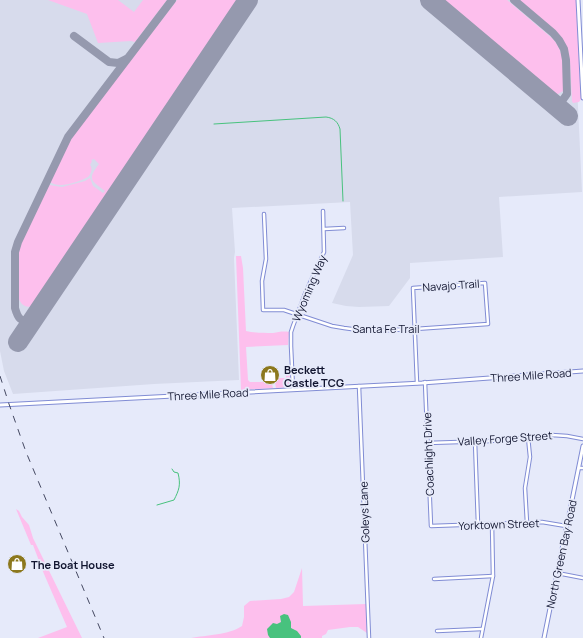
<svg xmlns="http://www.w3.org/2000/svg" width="583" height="638" font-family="Manrope,sans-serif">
	<rect width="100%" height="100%" fill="#e6eafa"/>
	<polygon fill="#d7dbec" points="0,0 573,0 582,192 499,197 503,257 410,263 410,278 389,306 359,307 346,306 332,303 353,255 350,202 232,208 235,252 234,258 239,380 154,384 13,394 4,371 0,351"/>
	<g fill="#fdbfed">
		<polygon points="48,0 118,0 134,12 143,0 167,0 135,42 131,41 98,43 87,14"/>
		<path d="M177 0H240L36 304C29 309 22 307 19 299L18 259 19 251 22 241 49 185 62 187 85 181 90 178 93 186 103 193 105 191C91 180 87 180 99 164L94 159 91 160 92 161 90 165C93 168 91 174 88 177 79 182 59 189 50 182L69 142 74 133Z"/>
		<path d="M439 0H507L553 39C562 49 563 61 564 75 564 80 565 85 563 91L558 94 552 93 546 90Z"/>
		<polygon points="518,0 576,0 581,99 579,102 573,103 572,101 570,61 568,51 564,42 556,33"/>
		<path d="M236 256H241L243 268 246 331C255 333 264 333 273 333 279 332 283 331 289 332L288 345 246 347 248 380 250 382H271L272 384 273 388 241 390Z"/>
		<polygon points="286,368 289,368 290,369 291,385 289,387 276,388 275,383 277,378 286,378"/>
		<polygon points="16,509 19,511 22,517 29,525 33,538 82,638 38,638 67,627 44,574 33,545 31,545"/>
		<path d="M302 568 303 606 366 604 367 633 358 627H350L328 630 326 634 322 636V638H191C206 635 229 635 242 626L244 617V606L250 601 281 599 289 597 294 592Z"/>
	</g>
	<polygon fill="#48c27e" points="284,614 288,615 291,622 291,628 297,631 301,636 301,638 270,638 268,635 267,629 273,623 277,624 281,622 280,616"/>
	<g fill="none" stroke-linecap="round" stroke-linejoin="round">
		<g stroke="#48c27e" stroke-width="1">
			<path d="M214 124 326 117C334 118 338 122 340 129L343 201"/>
			<path d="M157 505 174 500C179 490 181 485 178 473L174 472 172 469"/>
		</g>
		<g stroke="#9599ae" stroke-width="8">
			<polyline points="514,0 553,33 559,40 564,49 566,60 567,94 557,108"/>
			<polyline points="74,36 109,62 118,63 126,59"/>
			<path d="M32 322C20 321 18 319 15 308V252L18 242 68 137 172 0"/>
		</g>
		<g stroke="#9599ae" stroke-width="20">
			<polyline points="430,0 568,116"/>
			<polyline points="18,342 248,0"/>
		</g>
		<g stroke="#808cd4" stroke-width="4.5">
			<g id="minor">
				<polyline points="264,214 266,259 262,281 263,310 284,310 332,326 344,328 366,331 415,329 488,324 485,283 413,288 417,383"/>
				<polyline points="324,229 344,228"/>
				<polyline points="425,382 431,526 542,522 566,526"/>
				<polyline points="359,386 369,638"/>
				<polyline points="293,389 291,346 291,332 293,326 305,294 324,252 323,211"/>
				<polyline points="475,441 478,524"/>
				<polyline points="427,443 491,441 552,435 567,436 583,439"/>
				<polyline points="579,468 583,468"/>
				<polyline points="527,523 525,488 530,457 528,437"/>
				<polyline points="557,573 583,578"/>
				<polyline points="434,579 493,576"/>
				<polyline points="437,631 482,629"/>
				<polyline points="481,638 493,576 492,524"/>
			</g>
		</g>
		<g stroke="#808cd4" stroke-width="5">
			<g id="tertiary">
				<polyline points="578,0 583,98"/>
				<polyline points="0,405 422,383 583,371"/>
				<polyline points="544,638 583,446"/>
			</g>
		</g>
		<use href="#minor" stroke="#fff" stroke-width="2.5"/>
		<use href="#tertiary" stroke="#fff" stroke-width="3"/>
		<polyline stroke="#444861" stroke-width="1" stroke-dasharray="7 7" stroke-linecap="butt" points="0,376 9,404 26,452 104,638"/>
	</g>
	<defs>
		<g id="shop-disc" transform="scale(1)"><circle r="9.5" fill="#8c781d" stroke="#e6eafa"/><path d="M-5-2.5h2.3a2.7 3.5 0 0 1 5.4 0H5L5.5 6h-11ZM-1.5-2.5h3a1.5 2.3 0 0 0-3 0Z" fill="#fff"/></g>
	</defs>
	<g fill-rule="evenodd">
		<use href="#shop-disc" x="270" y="375"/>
		<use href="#shop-disc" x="17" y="564"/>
	</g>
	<g text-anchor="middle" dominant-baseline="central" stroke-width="3.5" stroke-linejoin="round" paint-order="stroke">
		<g font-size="11" fill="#10142f" stroke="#e6eafa">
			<text transform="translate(451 285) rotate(-4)">Navajo Trail</text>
			<text transform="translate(309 288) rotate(-67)">Wyoming Way</text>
			<text x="386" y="328">Santa Fe Trail</text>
			<text transform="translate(531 375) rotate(-4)">Three Mile Road</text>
			<text transform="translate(208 394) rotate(-3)">Three Mile Road</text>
			<text transform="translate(505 438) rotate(-4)">Valley Forge Street</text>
			<text transform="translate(428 454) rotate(-92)">Coachlight Drive</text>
			<text transform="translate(364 512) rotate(-92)">Goleys Lane</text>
			<text transform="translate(499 524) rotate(-2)">Yorktown Street</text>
			<text transform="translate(561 554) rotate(-78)">North Green Bay Road</text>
		</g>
		<g font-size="11" font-weight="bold" fill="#10142f" stroke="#e6eafa" text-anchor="start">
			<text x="284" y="369">Beckett<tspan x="284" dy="13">Castle TCG</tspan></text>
			<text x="31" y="564">The Boat House</text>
		</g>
	</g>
</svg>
